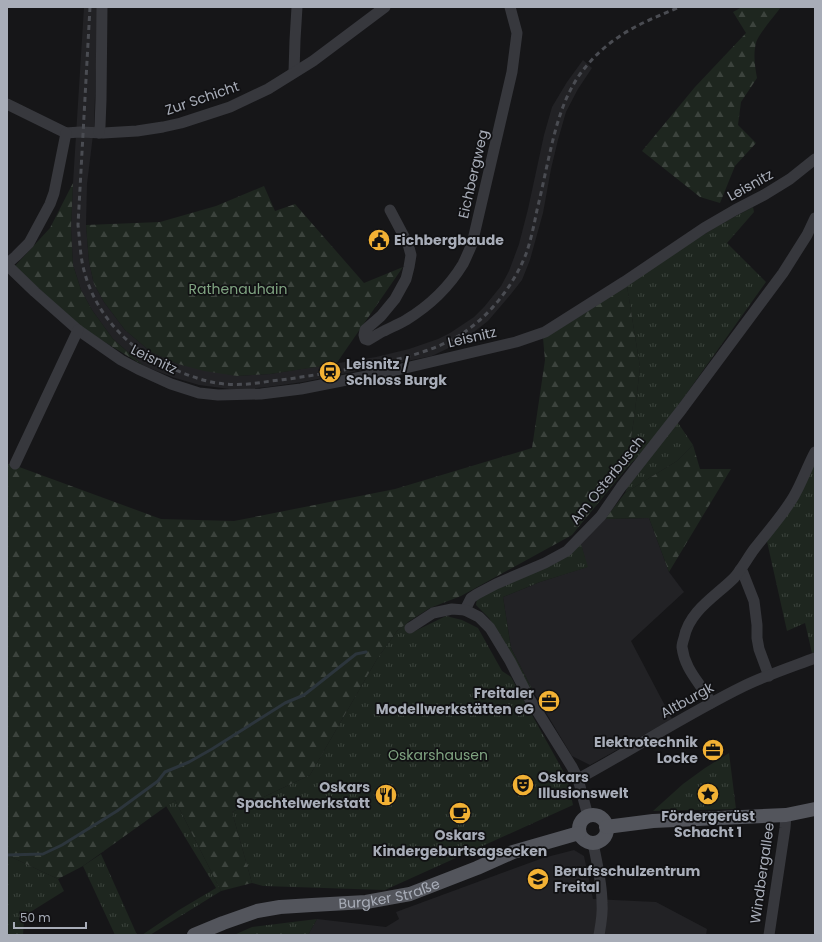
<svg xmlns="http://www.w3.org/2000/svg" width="822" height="942" font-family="Poppins,sans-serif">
	<defs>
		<pattern id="grass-tufts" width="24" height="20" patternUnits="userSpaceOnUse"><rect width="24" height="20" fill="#1e261f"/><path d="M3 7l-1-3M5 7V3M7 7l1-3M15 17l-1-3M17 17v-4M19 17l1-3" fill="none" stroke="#3c433d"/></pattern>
		<pattern id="forest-firs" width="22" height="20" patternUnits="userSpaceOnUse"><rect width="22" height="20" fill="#1e261f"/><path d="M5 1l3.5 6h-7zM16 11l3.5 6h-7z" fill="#3c433d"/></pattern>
	</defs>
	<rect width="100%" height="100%" fill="#161618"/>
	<g fill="#222225">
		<polygon points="84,7 98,7 94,127 87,184 86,225 89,262 94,284 104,302 125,330 151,352 178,364 237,376 270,374 376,357 409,349 438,339 450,333 474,317 484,307 501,286 509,271 519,244 528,209 544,135 552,107 567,82 583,60 592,68 578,89 566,112 558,140 551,169 543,213 530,260 522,280 511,294 488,321 461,342 432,356 303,382 268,387 237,390 199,385 172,377 144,366 113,339 92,310 81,290 73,265 71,228 73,183"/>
		<polygon points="649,518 669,572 684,592 631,641 672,719 590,765 572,756 533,691 511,648 503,597 540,582 587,567 581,544 605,519"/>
		<polygon points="574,850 584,856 593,899 656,902 707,929 706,935 308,935 317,919 386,927 399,919 396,912 543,858"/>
	</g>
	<g fill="url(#grass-tufts)">
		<polygon points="753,207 754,212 727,243 766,282 672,414 693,445 677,461 625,493 642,452 626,469 634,419 640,367 627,286 669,256 721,224"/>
		<polygon points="815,457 815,652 812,653 805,623 787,631 766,537"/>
		<polygon points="581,544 588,567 540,582 503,597 511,648 533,691 531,692 489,618 476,605 477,597"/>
		<polygon points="446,616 462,620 478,628 502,671 511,677 567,778 573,805 385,890 263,886 252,883 232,812 310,775 377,659 397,631 408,622 410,628 413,632"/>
		<polygon points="729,753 736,809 653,811 683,784 705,768"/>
		<polygon points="175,800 221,891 150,935 142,935 179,910 216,888 166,806"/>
		<polygon points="101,854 137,935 115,935 83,866"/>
		<polygon points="7,855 58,879 64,891 32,911 24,919 23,935 7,935"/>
		<polygon points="317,919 308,935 234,935 252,927"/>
	</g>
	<g fill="url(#forest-firs)">
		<path d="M742 7H781C775 15 758 35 756 43 753 55 755 66 757 78L741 102 738 125 756 143 735 166 720 203 700 197 642 151 695 87 746 33 733 12Z"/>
		<polygon points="73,183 71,228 73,265 81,290 92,310 113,339 144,366 80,327 15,266 50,228"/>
		<polygon points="264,186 275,211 295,204 364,283 403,267 336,364 270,374 237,376 204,371 178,364 151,352 125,330 104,302 94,284 89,262 86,225 160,222 216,206"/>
		<polygon points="627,286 640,367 634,419 626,469 572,535 461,596 430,608 408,622 397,631 377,659 310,775 232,812 252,883 221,891 175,800 83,866 58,879 7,855 7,464 11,464 161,519 234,521 395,489 532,448 545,360 543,338"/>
		<polygon points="693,445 700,469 731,469 669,572 649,518 605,519 625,493 677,461"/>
	</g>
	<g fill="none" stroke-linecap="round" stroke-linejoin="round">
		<polyline stroke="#2c353c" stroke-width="3" points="7,855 43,854 62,845 117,811 158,781 165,772 189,762 212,749 285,703 304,695 356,654 366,652"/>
		<g stroke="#37383d" stroke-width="11">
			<polyline points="294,72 295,40 297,7"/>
			<polyline points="7,104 66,133 80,132 103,133 137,131 163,127 181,123 230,107 268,89 313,61 385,7"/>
			<polyline points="99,133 100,126 101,100 102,7"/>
			<path d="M390 210 408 244 411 255 409 267 406 279 395 299 381 316 365 330 364 335 365 339 368 340C374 337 379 333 384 331 392 327 399 324 406 320 429 306 449 287 463 264 466 258 469 251 472 244L512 72 517 33 510 7"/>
			<polyline points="7,264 16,256 29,243 50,204 54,193 66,133"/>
			<polyline points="7,265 35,292 78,330 121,360 138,369 171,384 199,393 218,395 261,394 301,389 397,370 516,342 545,332 624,282 704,228 735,210 764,195 790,179 815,159"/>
			<polyline points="15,464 78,330"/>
			<polyline points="740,570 743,573 754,601 757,625 757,638 759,649 769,676"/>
			<polyline points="465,610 471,598 477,594 496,584 545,563 567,551 601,516 621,487 682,409 783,273 807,235 815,218"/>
			<polyline points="410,628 433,613 452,609 465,610 479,617 490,628 510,661 529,698 572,767 578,779 588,816"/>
			<path d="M711 703C701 683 685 671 682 647 682 644 683 641 684 638 689 611 716 596 734 578 742 569 748 557 755 548 768 531 783 515 794 496 802 482 807 467 815 452"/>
			<path d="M578 779C633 749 687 714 744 686 767 675 791 667 815 658"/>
			<path d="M593 843C597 863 602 883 602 903 603 914 601 924 599 935"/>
			<polyline points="769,935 785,828 786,815"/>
		</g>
		<g stroke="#53555c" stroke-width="14">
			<circle cx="593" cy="829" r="14"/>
			<polyline points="606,827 653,821 786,815 815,809"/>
			<path id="s1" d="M194 935 223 923 257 911 280 907 312 905 366 902 410 894 477 868 513 852 579 833"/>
		</g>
		<path stroke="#4a4c52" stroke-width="3" stroke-dasharray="5 4" stroke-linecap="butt" d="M90 7 78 225C80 241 80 258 85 274 96 313 126 346 162 364 180 372 198 380 217 383 235 386 253 384 271 381 292 379 313 375 333 372 376 364 431 356 466 331 493 312 514 284 526 254 531 240 534 225 537 210 542 190 546 169 551 148 558 118 567 87 589 63 614 34 645 21 680 7"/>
	</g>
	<defs>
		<g id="civic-disc" transform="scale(1.15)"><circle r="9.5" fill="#f2b134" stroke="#111113"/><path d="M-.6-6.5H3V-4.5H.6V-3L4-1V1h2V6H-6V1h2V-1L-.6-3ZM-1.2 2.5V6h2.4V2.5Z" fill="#111"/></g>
		<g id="station-disc" transform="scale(1.15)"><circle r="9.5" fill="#f2b134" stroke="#111113"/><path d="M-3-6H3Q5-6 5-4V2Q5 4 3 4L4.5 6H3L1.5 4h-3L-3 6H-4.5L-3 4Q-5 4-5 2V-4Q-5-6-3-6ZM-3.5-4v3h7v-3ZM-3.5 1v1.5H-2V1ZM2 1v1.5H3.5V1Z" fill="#111"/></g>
		<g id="office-disc" transform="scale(1.15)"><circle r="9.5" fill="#f2b134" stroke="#111113"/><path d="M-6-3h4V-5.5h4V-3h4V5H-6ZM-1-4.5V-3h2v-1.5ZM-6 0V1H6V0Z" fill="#111"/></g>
		<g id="theatre-disc" transform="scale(1.15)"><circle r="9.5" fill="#f2b134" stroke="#111113"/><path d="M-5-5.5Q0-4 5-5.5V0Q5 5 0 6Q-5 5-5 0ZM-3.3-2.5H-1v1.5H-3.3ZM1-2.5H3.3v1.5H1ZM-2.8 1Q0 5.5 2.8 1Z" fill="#111"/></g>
		<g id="sight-disc" transform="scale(1.15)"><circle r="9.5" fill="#f2b134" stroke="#111113"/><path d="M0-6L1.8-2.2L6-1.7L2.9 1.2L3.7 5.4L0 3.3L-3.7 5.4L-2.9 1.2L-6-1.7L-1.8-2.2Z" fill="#111"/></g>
		<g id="restaurant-disc" transform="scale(1.15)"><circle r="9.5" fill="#f2b134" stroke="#111113"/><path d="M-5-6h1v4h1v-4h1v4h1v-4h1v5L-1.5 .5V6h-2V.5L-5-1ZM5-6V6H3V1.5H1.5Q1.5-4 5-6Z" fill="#111"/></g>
		<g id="cafe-disc" transform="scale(1.15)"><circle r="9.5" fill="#f2b134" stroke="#111113"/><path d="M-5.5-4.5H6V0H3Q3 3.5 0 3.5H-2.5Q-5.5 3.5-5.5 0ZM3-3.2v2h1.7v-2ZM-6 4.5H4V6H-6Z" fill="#111"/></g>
		<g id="school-disc" transform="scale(1.15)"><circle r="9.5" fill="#f2b134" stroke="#111113"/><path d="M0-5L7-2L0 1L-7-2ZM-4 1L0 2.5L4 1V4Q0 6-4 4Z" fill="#111"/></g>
	</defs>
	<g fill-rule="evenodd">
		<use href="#civic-disc" x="379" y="240"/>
		<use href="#station-disc" x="330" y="372"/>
		<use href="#office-disc" x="549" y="701"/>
		<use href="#office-disc" x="713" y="750"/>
		<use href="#theatre-disc" x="523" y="785"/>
		<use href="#sight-disc" x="708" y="794"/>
		<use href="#restaurant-disc" x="386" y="795"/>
		<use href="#cafe-disc" x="460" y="813"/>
		<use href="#school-disc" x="538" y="879"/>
	</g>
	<g text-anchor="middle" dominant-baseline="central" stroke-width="3.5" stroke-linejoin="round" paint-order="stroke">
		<g font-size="14" fill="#a8adb8" stroke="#111113">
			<text transform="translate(202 98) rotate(-19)">Zur Schicht</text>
			<text transform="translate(473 174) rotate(-77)">Eichbergweg</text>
			<text transform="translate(750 185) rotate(-29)">Leisnitz</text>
			<text transform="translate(472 337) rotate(-13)">Leisnitz</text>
			<text transform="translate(154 359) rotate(26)">Leisnitz</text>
			<text transform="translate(607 480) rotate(-51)">Am Osterbusch</text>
			<text transform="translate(687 700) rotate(-29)">Altburgk</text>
			<text transform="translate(762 873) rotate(-82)">Windbergallee</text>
			<text stroke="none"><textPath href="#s1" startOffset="201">Burgker Straße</textPath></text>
		</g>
		<g font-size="14" font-weight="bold" fill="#a8adb8" stroke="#111113" text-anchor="start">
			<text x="394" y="240">Eichbergbaude</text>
			<text x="346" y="364">Leisnitz /<tspan x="346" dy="16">Schloss Burgk</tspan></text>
			<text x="534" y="693" text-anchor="end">Freitaler<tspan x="534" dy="16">Modellwerkstätten eG</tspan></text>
			<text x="698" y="742" text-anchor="end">Elektrotechnik<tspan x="698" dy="16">Locke</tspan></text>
			<text x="538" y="777">Oskars<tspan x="538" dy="16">Illusionswelt</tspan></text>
			<text x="370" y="787" text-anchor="end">Oskars<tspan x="370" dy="16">Spachtelwerkstatt</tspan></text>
			<text x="708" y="816" text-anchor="middle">Fördergerüst<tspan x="708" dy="16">Schacht 1</tspan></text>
			<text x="460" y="835" text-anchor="middle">Oskars<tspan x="460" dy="16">Kindergeburtsagsecken</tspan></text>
			<text x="554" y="871">Berufsschulzentrum<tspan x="554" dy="16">Freital</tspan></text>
		</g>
		<g font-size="14" fill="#7fa381" stroke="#111113">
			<text x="238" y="289">Rathenauhain</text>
			<text x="438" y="755">Oskarshausen</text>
		</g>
	</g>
	<rect width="822" height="942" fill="none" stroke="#a8adb8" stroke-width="16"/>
	<path d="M14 922v6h72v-6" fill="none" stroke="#a8adb8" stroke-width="2"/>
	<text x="20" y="922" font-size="12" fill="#a8adb8" stroke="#111113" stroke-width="3" paint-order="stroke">50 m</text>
</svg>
